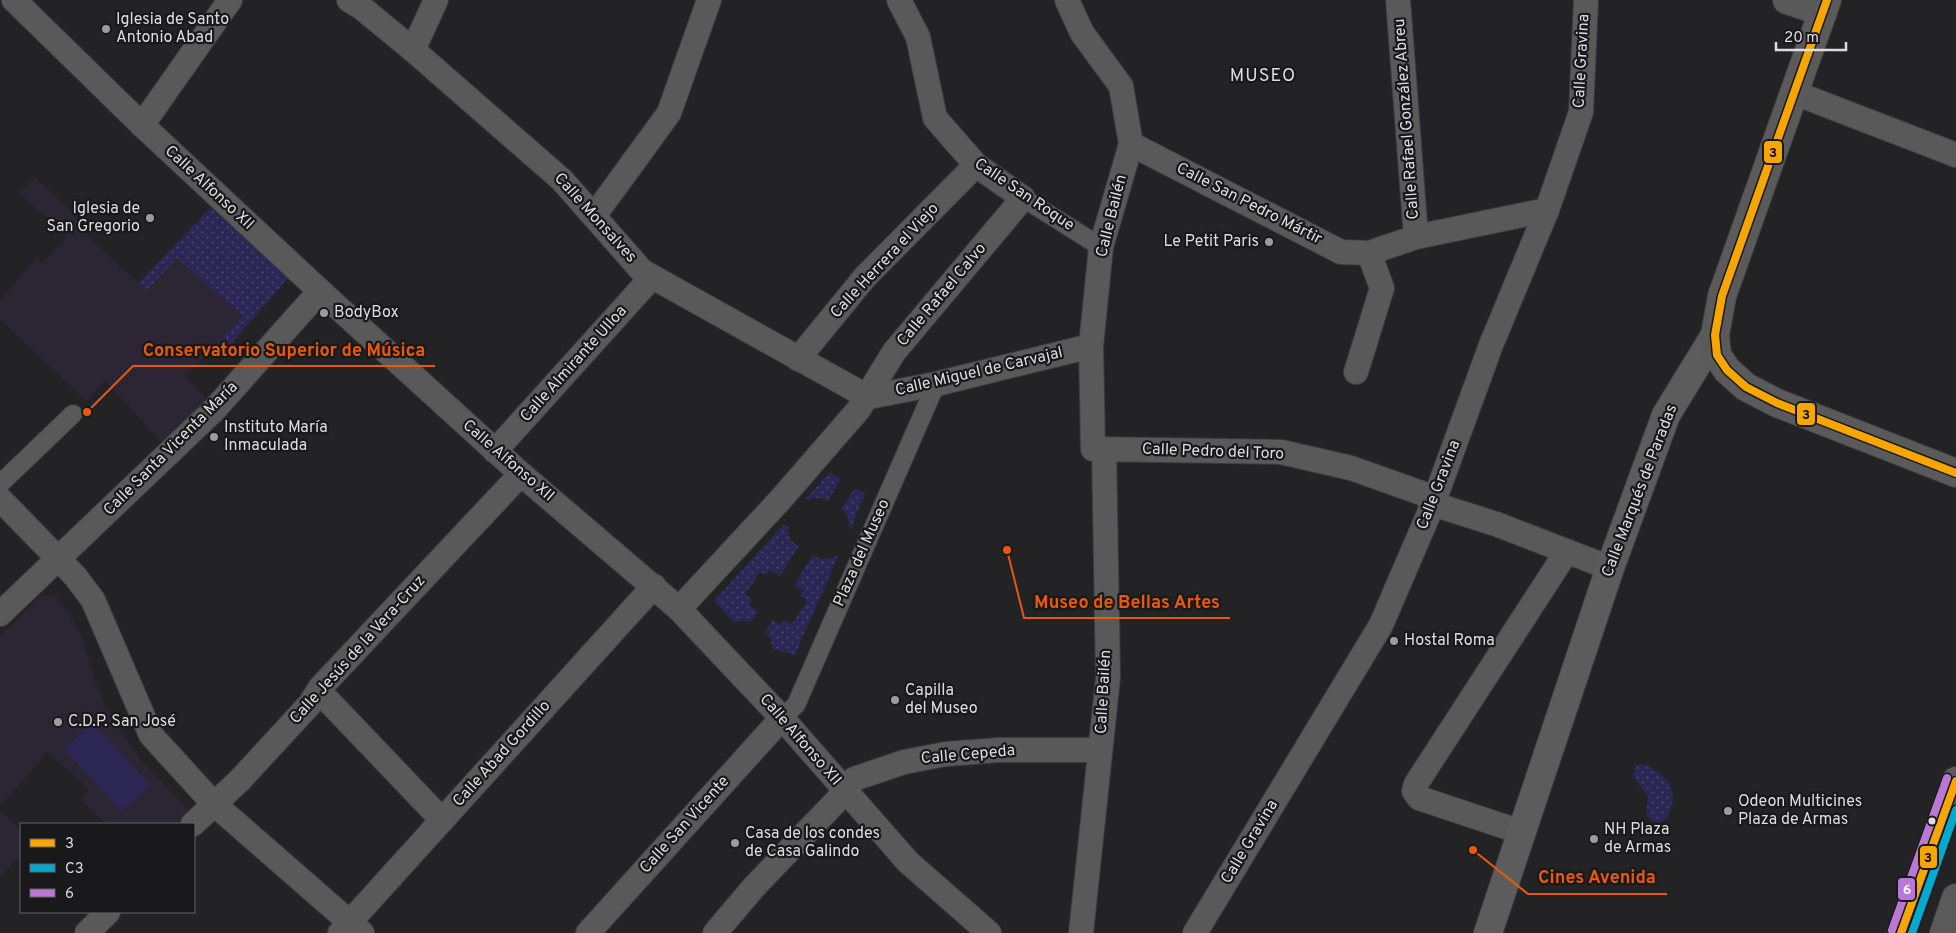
<svg xmlns="http://www.w3.org/2000/svg" width="1956" height="933" font-family="Overpass,sans-serif">
	<defs>
		<pattern id="green-dots" width="8" height="8" patternUnits="userSpaceOnUse" patternTransform="scale(1.25)"><rect width="8" height="8" fill="#2c2655"/><path d="M2 2h.1M6 6h.1" fill="none" stroke="#4a456d" stroke-width="1.8" stroke-linecap="round"/></pattern>
	</defs>
	<rect width="100%" height="100%" fill="#232325"/>
	<g fill="#2c2634">
		<polygon points="35,177 88,229 85,234 139,283 212,206 289,277 220,357 212,350 185,376 207,400 162,443 105,381 87,401 0,320 0,300 37,257 42,263 67,237 19,193"/>
		<polygon points="54,595 71,617 83,640 95,682 105,704 126,739 140,759 190,812 177,824 106,824 80,800 89,789 47,752 0,806 0,636 41,596"/>
		<polygon points="0,810 21,830 21,862 16,858 0,878"/>
	</g>
	<g fill="url(#green-dots)">
		<polygon points="212,206 289,277 220,357 212,350 243,316 177,258 146,291 139,283"/>
		<polygon points="830,472 841,480 827,501 823,498 811,498 809,501 806,499"/>
		<polygon points="855,488 865,494 850,530 847,514 841,510"/>
		<polygon points="784,524 789,528 787,531 791,541 799,546 780,576 770,570 767,575 760,572 745,594 752,600 749,605 758,611 751,622 744,621 734,622 714,601"/>
		<polygon points="813,555 820,559 833,558 835,555 838,556 795,655 773,649 770,638 765,632 773,620 781,625 785,620 792,624 807,601 800,596 804,591 794,585"/>
		<path d="M1642 764C1650 766 1662 774 1668 781 1677 793 1673 827 1653 822L1646 814 1648 797 1633 776 1635 766Z"/>
	</g>
	<polygon fill="#2c2655" points="92,723 150,785 122,811 64,749"/>
	<g fill="none" stroke-linecap="round" stroke-linejoin="round">
		<g stroke="#3d3d3f" stroke-width="20">
			<g id="pedestrian">
				<polyline points="1023,198 1101,247"/>
				<polyline points="0,484 73,414"/>
				<polyline points="782,718 796,705 936,384"/>
			</g>
		</g>
		<g stroke="#3d3d3f" stroke-width="26">
			<g id="minor">
				<polyline points="14,0 142,125 320,291 521,474 679,609 782,718 908,862 989,933"/>
				<polyline points="349,0 362,8 413,50 562,180 642,271 868,397"/>
				<polyline points="1067,0 1082,33 1121,86 1131,144 1101,247 1091,346 1093,449 1281,452 1351,468 1424,494 1433,504 1496,524 1610,568"/>
				<polyline points="1398,0 1416,237"/>
				<polyline points="413,50 436,0"/>
				<polyline points="1795,93 1956,155"/>
				<polyline points="142,125 230,0"/>
				<polyline points="1131,144 1341,252 1369,253 1416,237 1547,210"/>
				<polyline points="594,216 669,113 709,0"/>
				<polyline points="798,359 865,277 976,165"/>
				<polyline points="1356,372 1382,288 1369,253"/>
				<polyline points="868,397 936,384 1091,346"/>
				<polyline points="495,451 652,277"/>
				<polyline points="0,499 75,576 93,600 151,735 213,803 362,933"/>
				<polyline points="679,609 781,499 859,409 894,352 1023,198 976,165 935,118 918,37 899,0"/>
				<polyline points="0,614 214,410 320,291"/>
				<polyline points="319,691 442,820"/>
				<polyline points="193,824 240,780 310,704 320,688 521,474"/>
				<polyline points="1521,832 1419,798 1414,791 1416,784 1567,551"/>
				<polyline points="87,933 108,912"/>
				<polyline points="340,933 654,586"/>
				<polyline points="588,933 782,718"/>
				<polyline points="715,933 754,887 845,792 854,779 904,762 946,754 999,750 1100,750"/>
				<polyline points="1081,933 1108,678 1104,449"/>
				<polyline points="1195,933 1381,625 1433,504 1491,345 1547,210 1581,112 1586,0"/>
			</g>
		</g>
		<g stroke="#3d3d3f" stroke-width="30">
			<polyline id="tertiary" points="1787,0 1823,12"/>
		</g>
		<g stroke="#3d3d3f" stroke-width="30">
			<polyline id="secondary" points="1488,933 1610,568 1666,415 1715,335"/>
		</g>
		<g stroke="#3d3d3f" stroke-width="30">
			<g id="primary">
				<polyline points="1827,0 1722,296 1715,335 1717,355 1727,370 1746,387 1777,403 1956,473"/>
				<polyline points="1901,933 1956,781"/>
				<polyline points="1944,933 1956,898"/>
			</g>
		</g>
		<use href="#pedestrian" stroke="#5a595a" stroke-width="18"/>
		<use href="#minor" stroke="#5a595a" stroke-width="24"/>
		<use href="#tertiary" stroke="#5a595a" stroke-width="28"/>
		<use href="#secondary" stroke="#5d5c5c" stroke-width="28"/>
		<use href="#primary" stroke="#5b5a5b" stroke-width="28"/>
		<g stroke="#19191c" stroke-width="11">
			<g id="bus-1">
				<polyline points="1827,0 1722,296 1715,335 1717,355 1727,370 1746,387 1777,403 1956,473"/>
				<polyline points="1901,933 1956,781"/>
			</g>
		</g>
		<g stroke="#19191c" stroke-width="11">
			<polyline id="bus-2" points="1912,933 1956,810"/>
		</g>
		<g stroke="#19191c" stroke-width="11">
			<polyline id="bus-3" points="1892,930 1947,778"/>
		</g>
		<use href="#bus-1" stroke="#f7a600" stroke-width="8"/>
		<use href="#bus-2" stroke="#00a9ce" stroke-width="8"/>
		<use href="#bus-3" stroke="#ba77d6" stroke-width="8"/>
	</g>
	<g fill="#9c9c9f" stroke="#19191c" stroke-width="2">
		<circle cx="106" cy="29" r="5"/>
		<circle cx="150" cy="218" r="5"/>
		<circle cx="1269" cy="242" r="5"/>
		<circle cx="324" cy="313" r="5"/>
		<circle cx="214" cy="437" r="5"/>
		<circle cx="1394" cy="641" r="5"/>
		<circle cx="895" cy="700" r="5"/>
		<circle cx="58" cy="722" r="5"/>
		<circle cx="1728" cy="811" r="5"/>
		<circle cx="1594" cy="839" r="5"/>
		<circle cx="735" cy="843" r="5"/>
	</g>
	<circle fill="#dddde0" stroke="#19191c" stroke-width="2" cx="1932" cy="821" r="4.5"/>
	<g text-anchor="middle" dominant-baseline="central" stroke-width="4.5" stroke-linejoin="round" paint-order="stroke">
		<g font-size="16" fill="#dddde0" stroke="#19191c" text-anchor="start">
			<text x="116" y="20">Iglesia de Santo<tspan x="116" dy="18">Antonio Abad</tspan></text>
			<text x="140" y="209" text-anchor="end">Iglesia de<tspan x="140" dy="18">San Gregorio</tspan></text>
			<text x="1259" y="242" text-anchor="end">Le Petit Paris</text>
			<text x="334" y="313">BodyBox</text>
			<text x="224" y="428">Instituto María<tspan x="224" dy="18">Inmaculada</tspan></text>
			<text x="1404" y="641">Hostal Roma</text>
			<text x="905" y="691">Capilla<tspan x="905" dy="18">del Museo</tspan></text>
			<text x="68" y="722">C.D.P. San José</text>
			<text x="1738" y="802">Odeon Multicines<tspan x="1738" dy="18">Plaza de Armas</tspan></text>
			<text x="1604" y="830">NH Plaza<tspan x="1604" dy="18">de Armas</tspan></text>
			<text x="745" y="834">Casa de los condes<tspan x="745" dy="18">de Casa Galindo</tspan></text>
		</g>
		<g font-size="16" fill="#dddde0" stroke="#19191c">
			<text transform="translate(1582 61) rotate(-87)">Calle Gravina</text>
			<text transform="translate(1407 119) rotate(-94)">Calle Rafael González Abreu</text>
			<text transform="translate(209 188) rotate(43)">Calle Alfonso XII</text>
			<text transform="translate(1024 195) rotate(34)">Calle San Roque</text>
			<text transform="translate(1249 204) rotate(27)">Calle San Pedro Mártir</text>
			<text transform="translate(1112 216) rotate(-76)">Calle Bailén</text>
			<text transform="translate(595 218) rotate(48)">Calle Monsalves</text>
			<text transform="translate(885 261) rotate(-47)">Calle Herrera el Viejo</text>
			<text transform="translate(942 295) rotate(-50)">Calle Rafael Calvo</text>
			<text transform="translate(574 364) rotate(-48)">Calle Almirante Ulloa</text>
			<text transform="translate(979 372) rotate(-13)">Calle Miguel de Carvajal</text>
			<text transform="translate(171 449) rotate(-45)">Calle Santa Vicenta María</text>
			<text transform="translate(1213 452) rotate(2)">Calle Pedro del Toro</text>
			<text transform="translate(508 461) rotate(41)">Calle Alfonso XII</text>
			<text transform="translate(1439 485) rotate(-69)">Calle Gravina</text>
			<text transform="translate(1640 491) rotate(-69)">Calle Marqués de Paradas</text>
			<text transform="translate(862 553) rotate(-66)">Plaza del Museo</text>
			<text transform="translate(358 650) rotate(-48)">Calle Jesús de la Vera-Cruz</text>
			<text transform="translate(1104 692) rotate(-87)">Calle Bailén</text>
			<text transform="translate(800 740) rotate(49)">Calle Alfonso XII</text>
			<text transform="translate(502 754) rotate(-48)">Calle Abad Gordillo</text>
			<text transform="translate(968 755) rotate(-5)">Calle Cepeda</text>
			<text transform="translate(685 825) rotate(-48)">Calle San Vicente</text>
			<text transform="translate(1250 842) rotate(-59)">Calle Gravina</text>
		</g>
		<g font-size="18" letter-spacing="1" fill="#dddde0" stroke="#19191c">
			<text x="1263" y="76">MUSEO</text>
		</g>
	</g>
	<path fill="none" stroke="#e8590c" stroke-width="2" d="M87 412L133 366H435M1007 550L1024 618H1230M1473 850L1528 894H1667"/>
	<g fill="#e8590c" stroke="#19191c" stroke-width="2">
		<circle cx="87" cy="412" r="5"/>
		<circle cx="1007" cy="550" r="5"/>
		<circle cx="1473" cy="850" r="5"/>
	</g>
	<g font-size="18" text-anchor="middle" font-weight="bold" fill="#e8590c" stroke="#19191c" stroke-width="4.5" stroke-linejoin="round" paint-order="stroke">
		<text x="284" y="356">Conservatorio Superior de Música</text>
		<text x="1127" y="608">Museo de Bellas Artes</text>
		<text x="1597" y="883">Cines Avenida</text>
	</g>
	<g stroke="#19191c" stroke-width="2">
		<rect x="1763" y="140" width="20" height="24" rx="5" fill="#f7a600"/>
		<rect x="1796" y="402" width="20" height="24" rx="5" fill="#f7a600"/>
		<rect x="1919" y="845" width="19" height="24" rx="5" fill="#f7a600"/>
		<rect x="1897" y="877" width="19" height="24" rx="5" fill="#ba77d6"/>
	</g>
	<g font-size="14" text-anchor="middle" font-weight="bold" fill="#fff">
		<text x="1907" y="894">6</text>
	</g>
	<g font-size="14" text-anchor="middle" font-weight="bold" fill="#111">
		<text x="1773" y="157">3</text>
		<text x="1806" y="419">3</text>
		<text x="1928" y="862">3</text>
	</g>
	<rect x="20" y="823" width="175" height="90" fill="#19191c" stroke="#67676a"/>
	<rect x="30" y="839" width="25" height="8" fill="#f7a600" stroke="#67676a"/>
	<text x="65" y="848" font-size="15" fill="#dddde0">3</text>
	<rect x="30" y="864" width="25" height="8" fill="#00a9ce" stroke="#67676a"/>
	<text x="65" y="873" font-size="15" fill="#dddde0">C3</text>
	<rect x="30" y="889" width="25" height="8" fill="#ba77d6" stroke="#67676a"/>
	<text x="65" y="898" font-size="15" fill="#dddde0">6</text>
	<path d="M1776 42v8h70v-8" fill="none" stroke="#dddde0" stroke-width="2.5"/>
	<text x="1784" y="42" font-size="15" fill="#dddde0" stroke="#19191c" stroke-width="4" paint-order="stroke">20 m</text>
</svg>
